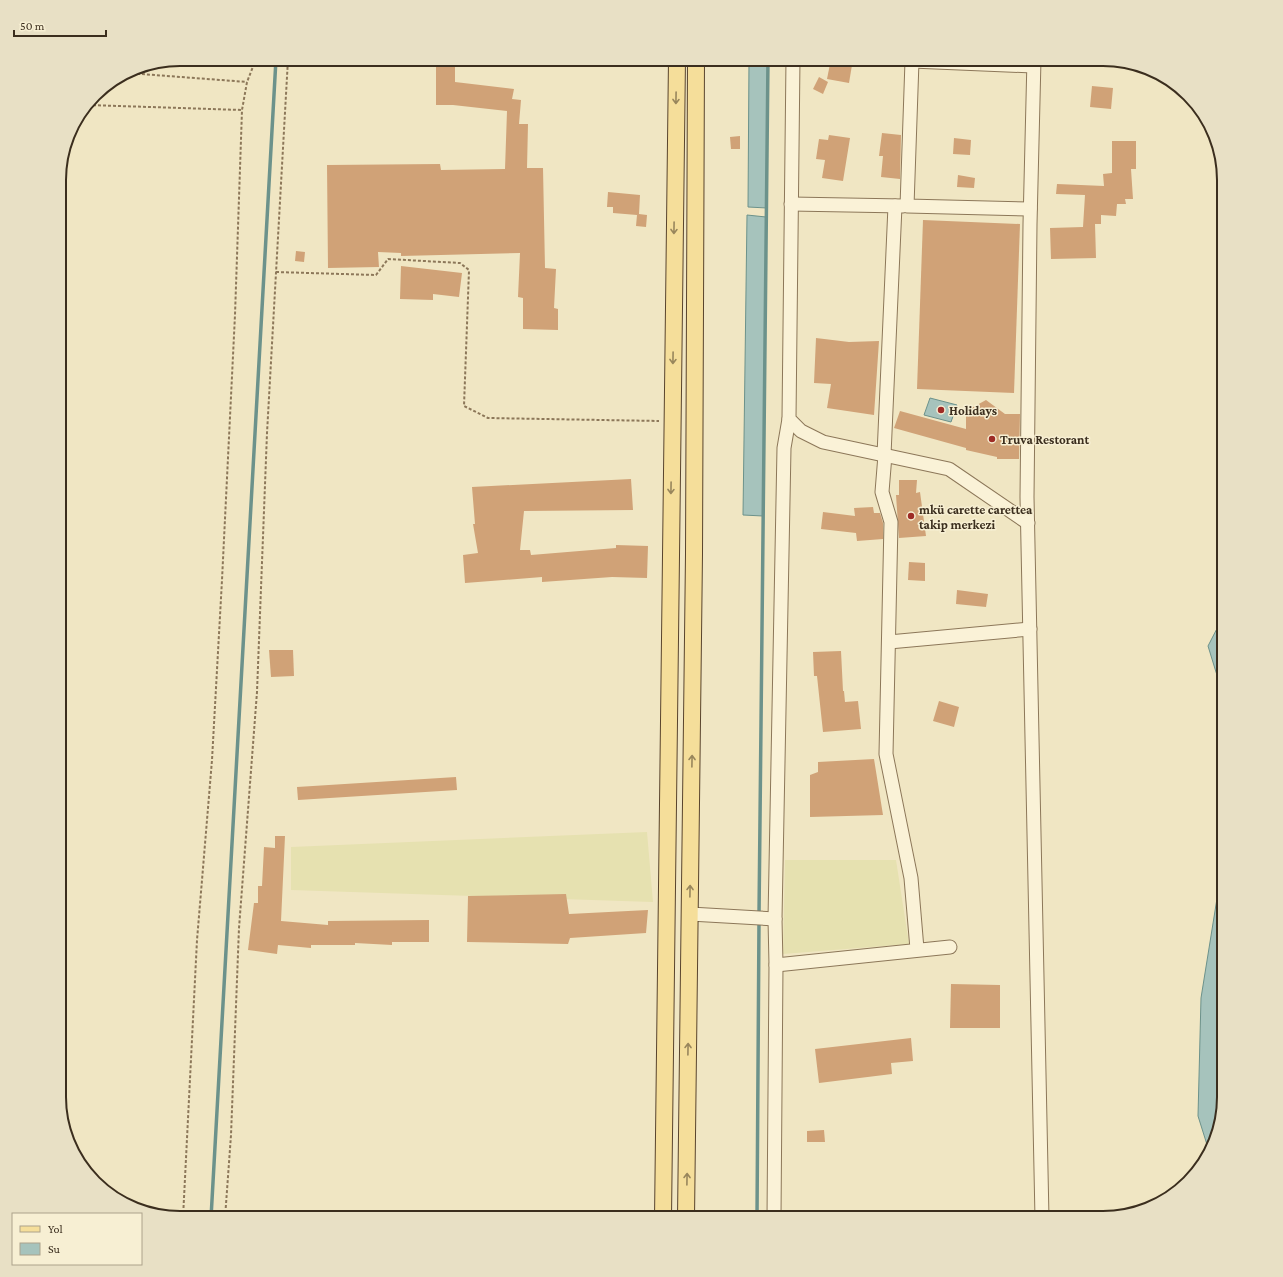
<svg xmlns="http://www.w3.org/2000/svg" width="1283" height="1277" font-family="'Crimson Pro',serif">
	<rect width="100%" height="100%" fill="#f0e6c3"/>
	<g fill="#e6e1b0">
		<polygon points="647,832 653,902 291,890 291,847"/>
		<polygon points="785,860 896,860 909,944 783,954"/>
	</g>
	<g fill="#a6c3bc" stroke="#6c928b">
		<polygon points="749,59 768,59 767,208 748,207"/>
		<polygon points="747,215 766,217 763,516 743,515"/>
		<polygon points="930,398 957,405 951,422 924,415"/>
		<polygon points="1224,615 1224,698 1208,646"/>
		<polygon points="1224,855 1224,1096 1215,1143 1209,1151 1198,1116 1201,998"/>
	</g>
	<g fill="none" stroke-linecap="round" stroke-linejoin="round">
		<g stroke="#6c928b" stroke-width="3.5">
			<polyline points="759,915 768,59"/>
			<polyline points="211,1218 276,59"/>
			<polyline points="757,1218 759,921"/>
		</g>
	</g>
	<g fill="#d0a277">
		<polygon points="436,59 455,59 455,82 514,89 512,99 521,100 519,124 528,124 527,168 543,168 545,268 556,269 554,308 558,309 558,330 523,329 523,298 518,297 520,253 401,256 401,253 378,252 379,267 328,268 327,165 440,164 441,170 505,169 507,111 453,105 436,105"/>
		<polygon points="831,59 853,59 849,83 827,79"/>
		<polygon points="819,77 828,82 823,94 813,89"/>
		<polygon points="1092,86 1113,88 1111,109 1090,107"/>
		<polygon points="882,133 901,135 900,179 881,177 883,156 879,156"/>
		<polygon points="829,135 850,138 843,181 822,178 825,160 816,159 819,139 828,140"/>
		<polygon points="740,136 740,149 731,149 730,137"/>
		<polygon points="954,138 971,140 970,155 953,154"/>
		<polygon points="1112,141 1136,141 1136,169 1131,169 1133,199 1125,199 1126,204 1117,204 1116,216 1101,215 1101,224 1095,224 1096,258 1051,259 1050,228 1083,227 1085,195 1056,194 1057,184 1104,186 1103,174 1112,173"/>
		<polygon points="958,175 975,178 974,188 957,187"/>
		<polygon points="608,192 640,195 639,214 647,215 646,227 636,226 637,215 613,213 613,207 607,207"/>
		<polygon points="923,220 1020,224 1014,393 917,389"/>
		<polygon points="296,251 305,252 304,262 295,261"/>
		<polygon points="401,266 462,273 459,297 433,294 433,300 400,299"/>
		<polygon points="816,338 849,342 879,341 874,415 827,408 831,384 814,383"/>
		<polygon points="986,400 1005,414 1020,414 1019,459 997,459 997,457 966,450 966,448 894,428 900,411 966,429 966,411"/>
		<polygon points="631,479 633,510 524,511 520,550 530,550 531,555 616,548 616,545 648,546 647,578 612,577 542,582 542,577 465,583 463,555 478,553 473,524 475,524 472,487"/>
		<polygon points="899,480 917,480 916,493 920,492 926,536 899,538 896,495 899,495"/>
		<polygon points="873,507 874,513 880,513 883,523 883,539 857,541 856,533 821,529 823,512 855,516 854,508"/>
		<polygon points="909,562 925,563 925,581 908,580"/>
		<polygon points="957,590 988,594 986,607 956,604"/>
		<polygon points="269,650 293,650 294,676 271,677"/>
		<polygon points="841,651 843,691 844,691 845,702 858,701 861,729 823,732 817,676 814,676 813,652"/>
		<polygon points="939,701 959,707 954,727 933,721"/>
		<polygon points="874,759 883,815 810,817 810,775 818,772 818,762"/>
		<polygon points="456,777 457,790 298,800 297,787"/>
		<polygon points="275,836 285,836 281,921 328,925 328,921 429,920 429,942 392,942 392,945 355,943 355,945 311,945 311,948 278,945 277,954 248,950 254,903 258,903 258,886 262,886 264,847 275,848"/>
		<polygon points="566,894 569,914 648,910 646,933 570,938 568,944 467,942 468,896"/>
		<polygon points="951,984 1000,985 1000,1028 950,1028"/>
		<polygon points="911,1038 913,1061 891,1063 892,1074 819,1083 815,1049"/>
		<polygon points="824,1130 825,1142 807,1142 807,1131"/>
	</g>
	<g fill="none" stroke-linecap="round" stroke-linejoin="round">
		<g stroke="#8c7759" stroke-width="15">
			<g id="minor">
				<polyline points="793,59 789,419 801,431 823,442 949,469 1028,523"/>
				<polyline points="912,59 912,61 1033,66"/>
				<polyline points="1034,59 1030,224 1027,497 1042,1218"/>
				<polyline points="912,61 907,206 1030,209"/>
				<polyline points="791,204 903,206"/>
				<polyline points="884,455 895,206"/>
				<polyline points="885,455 882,492 891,522 886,754 911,878 917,949"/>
				<polyline points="889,642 1030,629"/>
				<polyline points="690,914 775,919"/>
				<polyline points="776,965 950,947"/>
				<polyline points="774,1218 776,965 775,919 784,448 789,419"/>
			</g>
		</g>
		<g stroke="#59442d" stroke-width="18">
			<g id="major">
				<polyline points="663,1218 677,59"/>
				<polyline points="686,1218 694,554 696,59"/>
			</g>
		</g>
		<g stroke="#8c7759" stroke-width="2" stroke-dasharray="3 2" stroke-linecap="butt">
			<polyline points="127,73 247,82"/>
			<polyline points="88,105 242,110"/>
			<polyline points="276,272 376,275 388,259 460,263 469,270 464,406 488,418 659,421"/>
			<polyline points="183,1218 197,940 212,760 222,580 235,315 242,110 247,82 256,59"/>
			<polyline points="225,1218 231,1135 239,928 257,692 267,433 288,59"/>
		</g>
		<use href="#minor" stroke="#faf2d7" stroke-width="13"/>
		<use href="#major" stroke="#f5de9a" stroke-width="16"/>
	</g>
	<defs><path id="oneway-shaft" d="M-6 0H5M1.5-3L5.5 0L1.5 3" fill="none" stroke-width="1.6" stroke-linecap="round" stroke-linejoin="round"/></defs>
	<g stroke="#98865c">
		<use href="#oneway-shaft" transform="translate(676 98) rotate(91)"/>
		<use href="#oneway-shaft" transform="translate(674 228) rotate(91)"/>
		<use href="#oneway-shaft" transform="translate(673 358) rotate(91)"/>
		<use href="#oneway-shaft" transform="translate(671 488) rotate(91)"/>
		<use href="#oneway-shaft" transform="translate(692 761) rotate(-89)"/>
		<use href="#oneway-shaft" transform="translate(690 891) rotate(-89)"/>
		<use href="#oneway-shaft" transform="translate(688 1049) rotate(-89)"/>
		<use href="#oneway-shaft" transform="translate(687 1179) rotate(-89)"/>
	</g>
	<g fill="#9e2c26" stroke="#f7efd3" stroke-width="1.5">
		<circle cx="941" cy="410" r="4"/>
		<circle cx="992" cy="439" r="4"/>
		<circle cx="911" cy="516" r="4"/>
	</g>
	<g text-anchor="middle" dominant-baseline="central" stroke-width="3" stroke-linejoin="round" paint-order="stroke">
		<g font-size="13" font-weight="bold" fill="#3b2e1e" stroke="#f7efd3" text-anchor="start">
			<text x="949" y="410">Holidays</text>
			<text x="1000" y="439">Truva Restorant</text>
			<text x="919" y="509">mkü carette carettea<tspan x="919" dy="15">takip merkezi</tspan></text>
		</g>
	</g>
	<path d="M0 0H1283V1277H0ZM180 66H1103A114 114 0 0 1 1217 180V1097A114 114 0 0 1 1103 1211H180A114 114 0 0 1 66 1097V180A114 114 0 0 1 180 66Z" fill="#e8e0c5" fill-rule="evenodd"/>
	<path fill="none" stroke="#3b2e1e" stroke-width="2" d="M180 66H1103A114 114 0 0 1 1217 180V1097A114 114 0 0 1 1103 1211H180A114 114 0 0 1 66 1097V180A114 114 0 0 1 180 66Z"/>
	<rect x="12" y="1213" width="130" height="52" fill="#f7efd3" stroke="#aca28b"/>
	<rect x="20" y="1226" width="20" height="6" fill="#f5de9a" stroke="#aca28b"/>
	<text x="48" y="1233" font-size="12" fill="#3b2e1e">Yol</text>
	<rect x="20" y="1243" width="20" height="12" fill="#a6c3bc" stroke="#aca28b"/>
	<text x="48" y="1253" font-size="12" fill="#3b2e1e">Su</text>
	<path d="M14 30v6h92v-6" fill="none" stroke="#3b2e1e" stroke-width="2"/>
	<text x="20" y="30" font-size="12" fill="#3b2e1e" stroke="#f7efd3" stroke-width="3" paint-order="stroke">50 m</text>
</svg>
